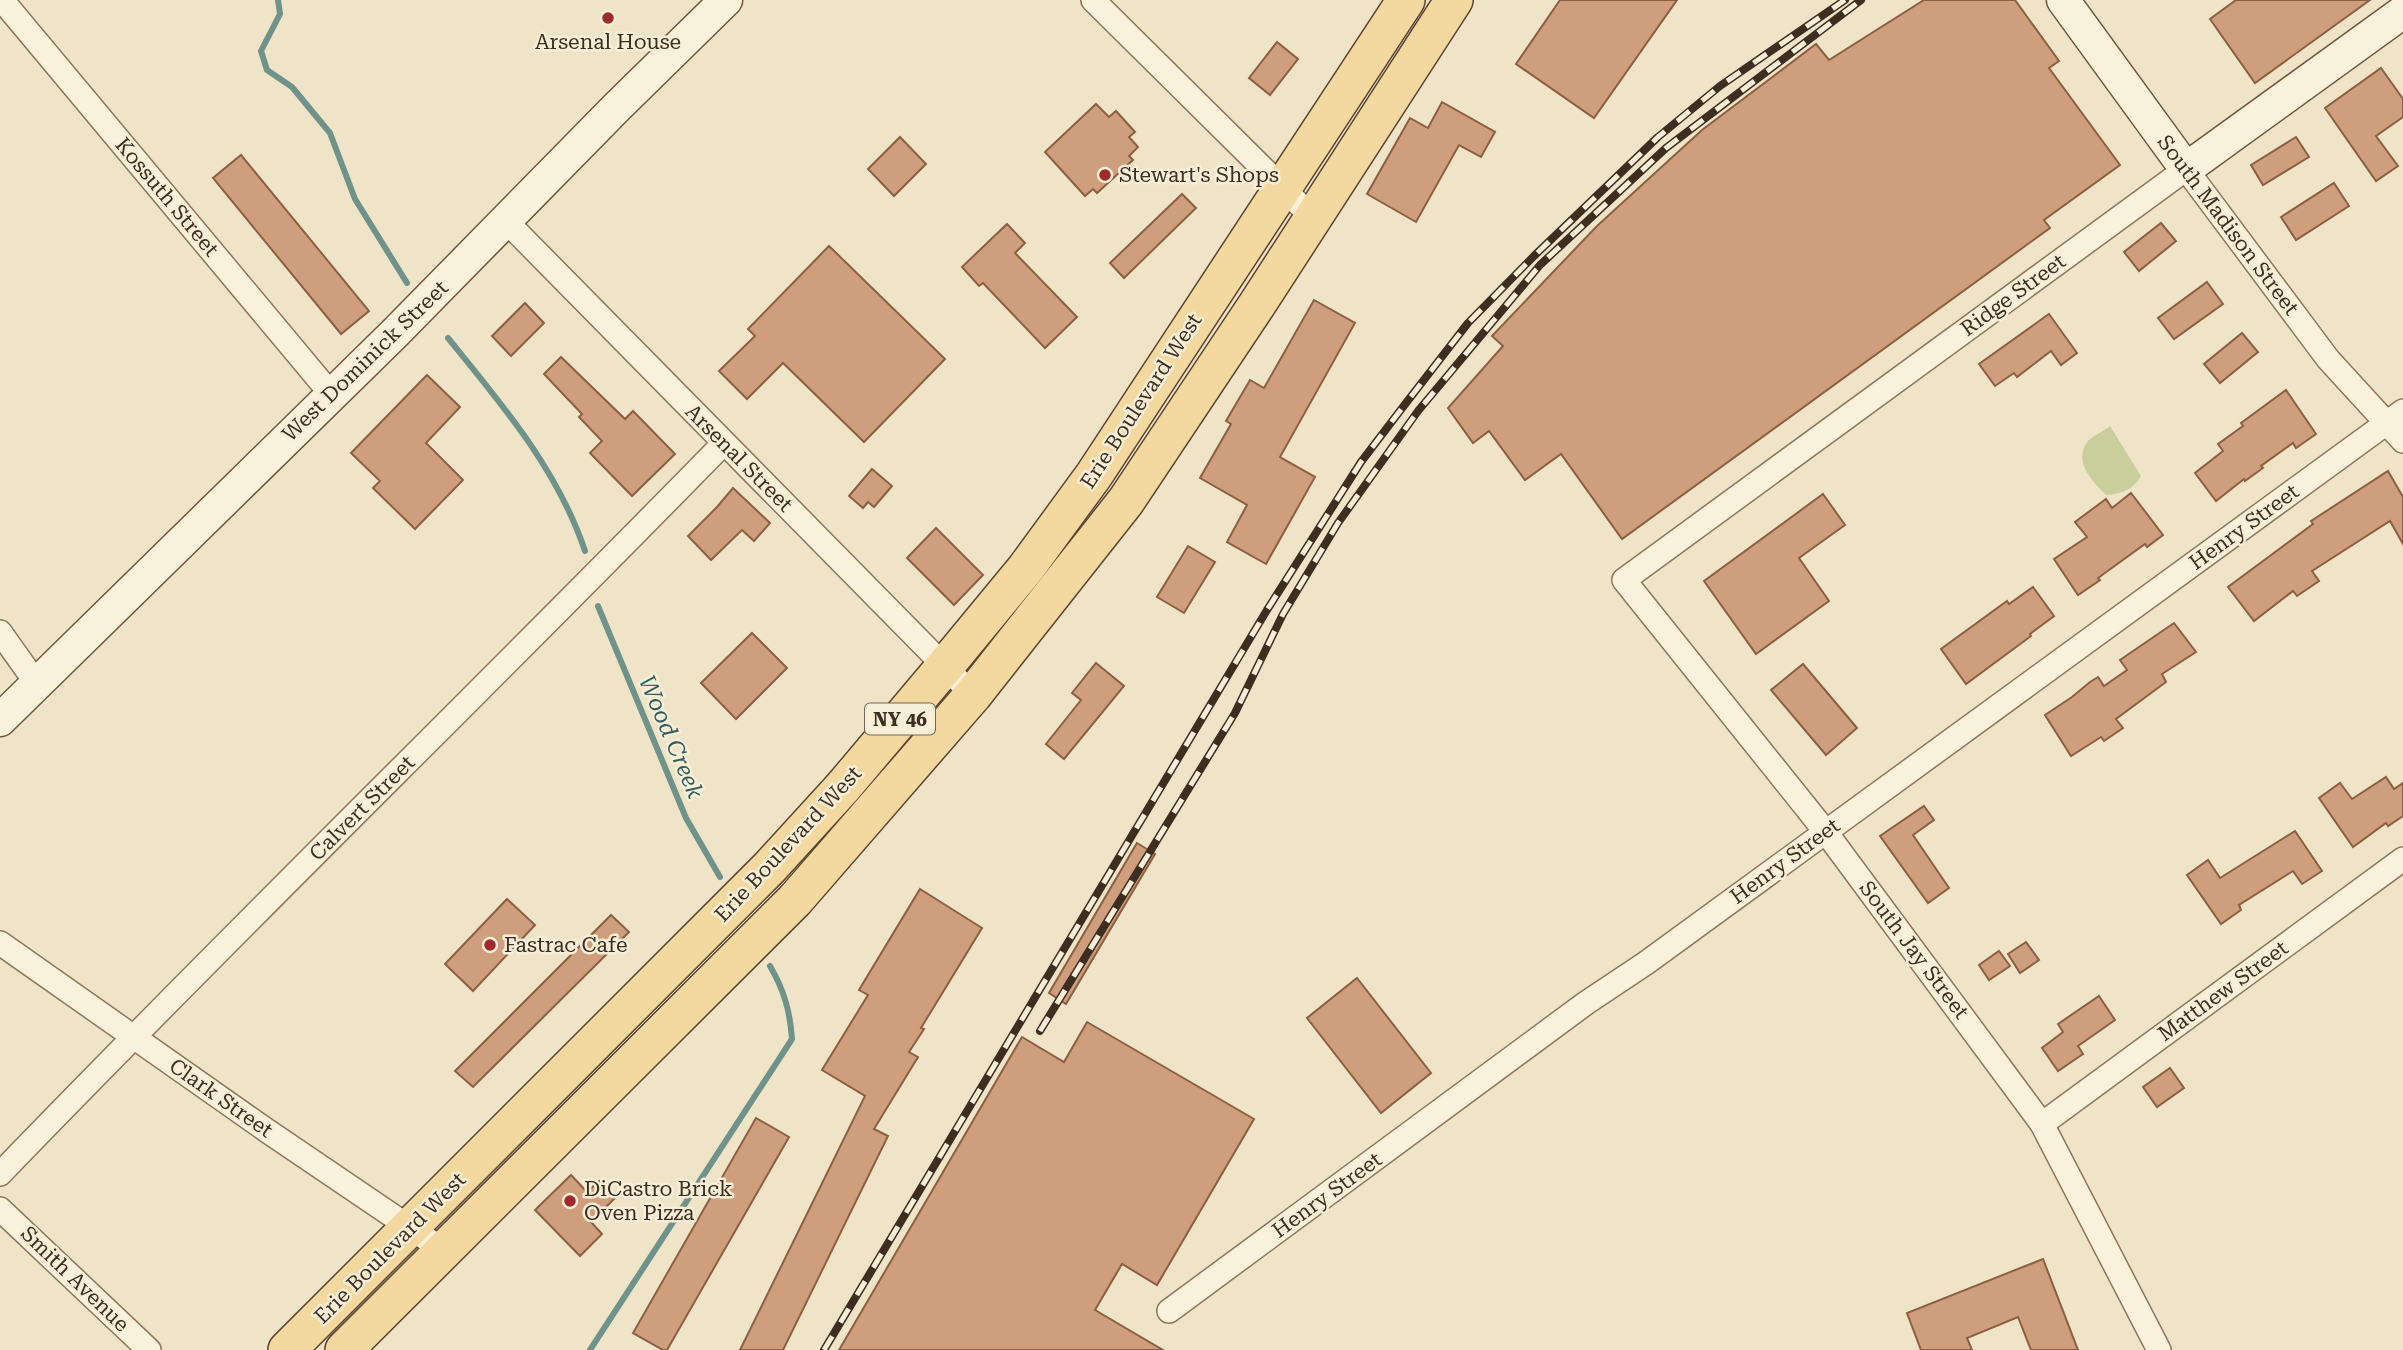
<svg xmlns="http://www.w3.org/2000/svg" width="2403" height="1350" font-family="'Roboto Serif',serif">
	<rect width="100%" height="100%" fill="#f0e4c8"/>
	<path fill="#c9cf9b" d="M2110 426 2141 476C2133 490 2121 494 2106 495 2093 482 2073 462 2087 442 2092 436 2104 431 2110 426Z"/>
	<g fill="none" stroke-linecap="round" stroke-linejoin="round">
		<g stroke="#6f938a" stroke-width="6">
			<polyline points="278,0 280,14 261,51 267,70 292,87 330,133 355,199 407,283"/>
			<path d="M448 338C501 403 558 470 585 551"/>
			<polyline points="598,606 686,818 720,877"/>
			<path d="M590 1350 792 1039C790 1011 784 990 770 966"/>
		</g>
	</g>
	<g fill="#cf9f7d" stroke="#8d5f41" stroke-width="2">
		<polygon points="1560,0 1677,0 1594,118 1516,64"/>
		<polygon points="1924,0 2015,0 2059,61 2049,68 2120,165 2044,220 2050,228 1622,539 1561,454 1525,480 1489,431 1473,443 1448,408 1503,346 1492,336 1597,226 1702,130 1816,44 1829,60"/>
		<polygon points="2236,0 2370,0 2255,83 2210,19"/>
		<polygon points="1277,42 1298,59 1270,95 1249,78"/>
		<polygon points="2381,68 2403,99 2403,117 2376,136 2398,166 2376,181 2325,108"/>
		<polygon points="1442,102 1495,132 1481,157 1459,145 1416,222 1367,194 1410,118 1428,128"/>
		<polygon points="1096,104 1109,117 1116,111 1135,132 1129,137 1138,147 1129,156 1133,160 1097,193 1093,189 1085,196 1045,152"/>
		<polygon points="900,137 926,164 894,196 868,169"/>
		<polygon points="2296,137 2309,157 2263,185 2251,165"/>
		<polygon points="241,155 369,311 341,334 213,178"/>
		<polygon points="2334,183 2349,206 2296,240 2281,217"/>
		<polygon points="1182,194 1196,208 1124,278 1110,263"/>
		<polygon points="2161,223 2176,241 2139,271 2124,252"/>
		<polygon points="1007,224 1025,243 1015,253 1077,317 1045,348 983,283 979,286 962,267"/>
		<polygon points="829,246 945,359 864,442 783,363 747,399 719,371 755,336 748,329"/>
		<polygon points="2207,282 2223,304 2174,339 2158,318"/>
		<polygon points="1314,300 1355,323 1280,457 1315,477 1266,564 1227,542 1247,505 1200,478 1231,424 1226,421 1250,380 1264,388"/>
		<polygon points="525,303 544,323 511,356 492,336"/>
		<polygon points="2049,314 2077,353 2061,365 2051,351 2017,377 2014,373 1995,386 1979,364"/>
		<polygon points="2242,333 2258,352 2220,383 2204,364"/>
		<polygon points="561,357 625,419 633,411 675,454 632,496 590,453 602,441 579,417 582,414 544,374"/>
		<polygon points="427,375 460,407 426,443 463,480 415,529 373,488 380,481 351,453"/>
		<polygon points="2286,390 2316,434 2296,448 2293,443 2261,466 2263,468 2245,481 2244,479 2216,501 2195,473 2223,451 2218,444 2243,426 2241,423"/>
		<polygon points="872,469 892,486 874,507 868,502 863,508 849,496"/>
		<polygon points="2388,471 2403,497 2403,544 2390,521 2312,571 2319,581 2297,596 2293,591 2254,621 2228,587 2313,524 2311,521"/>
		<polygon points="733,488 770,523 754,541 742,530 711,560 688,536 717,507"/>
		<polygon points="2131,493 2163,535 2147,547 2145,544 2098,578 2100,580 2078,595 2054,559 2087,537 2075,522 2106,499 2112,508"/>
		<polygon points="1823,494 1845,525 1799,558 1829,601 1756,654 1704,581"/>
		<polygon points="936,528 983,575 954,605 907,558"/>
		<polygon points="1188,546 1215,562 1184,613 1157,597"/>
		<polygon points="2033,587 2054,616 2030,634 2031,636 1966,684 1941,649 2007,601 2009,604"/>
		<polygon points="2174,623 2196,652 2162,674 2166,682 2116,719 2123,728 2104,741 2101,737 2071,756 2045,715 2072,697 2090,682 2098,677 2104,686 2127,670 2120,660"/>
		<polygon points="752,633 787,668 736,719 701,683"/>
		<polygon points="1096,663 1124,686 1064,759 1046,744 1081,700 1072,693"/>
		<polygon points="1803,664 1857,728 1826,755 1771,690"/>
		<polygon points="2386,777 2394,789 2403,783 2403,816 2388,826 2386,823 2353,847 2319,798 2340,783 2352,799"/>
		<polygon points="1924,806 1934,820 1913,835 1949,888 1928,903 1880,836"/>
		<polygon points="2295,831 2322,871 2302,884 2293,871 2239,905 2241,910 2221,924 2187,875 2208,860 2220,878"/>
		<polygon points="1137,843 1155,854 1066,1004 1049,993"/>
		<polygon points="920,889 982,928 921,1028 924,1029 909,1052 918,1057 874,1129 888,1136 783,1350 740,1350 865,1096 822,1070 868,995 859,990"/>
		<polygon points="507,899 535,925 473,991 445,964"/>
		<polygon points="611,915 629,932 473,1087 455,1071"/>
		<polygon points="2026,942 2039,960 2020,973 2008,954"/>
		<polygon points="1999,951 2010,966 1989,980 1979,965"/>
		<polygon points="1357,978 1431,1073 1381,1113 1307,1018"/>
		<polygon points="2099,996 2115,1020 2078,1046 2083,1054 2058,1071 2042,1048 2063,1032 2058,1024"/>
		<polygon points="1087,1022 1254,1119 1157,1285 1122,1264 1095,1310 1163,1350 839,1350 1022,1037 1064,1062"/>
		<polygon points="2170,1068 2184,1088 2157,1107 2143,1087"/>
		<polygon points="756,1118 789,1137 667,1350 663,1350 633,1333"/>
		<polygon points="571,1175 587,1192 599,1181 615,1198 591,1222 602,1234 580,1256 535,1210"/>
		<polygon points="2043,1259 2078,1350 2031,1350 2018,1317 1967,1338 1972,1350 1921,1350 1907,1313"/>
	</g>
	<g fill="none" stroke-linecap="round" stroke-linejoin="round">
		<g stroke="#8d765c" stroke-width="26">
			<g id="street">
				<polyline points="2,0 331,394"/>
				<polyline points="1093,0 1312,217"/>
				<polyline points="506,221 973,695"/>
				<polyline points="0,632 37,684"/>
				<polyline points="0,943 266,1130 443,1250"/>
				<polyline points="2042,1124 2403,859"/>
				<path d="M0 1174C238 927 484 689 724 443"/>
				<polyline points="0,1209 149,1350"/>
				<polyline points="1169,1311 1586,1003 1646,963 2403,411"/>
				<polyline points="2159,1350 2042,1124 1825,831 1624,580 2186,169 2328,359 2403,441"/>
			</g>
		</g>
		<g stroke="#6f573f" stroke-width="35">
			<g id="secondary">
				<polyline points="2063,0 2186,169 2403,12"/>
				<polyline points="0,720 395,333 616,108 726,0"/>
			</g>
		</g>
		<g stroke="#5b4430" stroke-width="40">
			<g id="primary">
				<polyline points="287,1350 769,868 843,787 946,665 1026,568 1094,475 1406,0"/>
				<polyline points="344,1350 795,900 973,695 1126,501 1258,303 1454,0"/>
			</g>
		</g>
		<use href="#street" stroke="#faf1dc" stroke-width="23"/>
		<use href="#secondary" stroke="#faf1dc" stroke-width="32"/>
		<use href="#primary" stroke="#f3d9a0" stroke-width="37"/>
		<g stroke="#3d2e20" stroke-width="8">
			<g id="rail">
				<polyline points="1040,1031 1235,713 1283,614 1338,523 1418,411 1540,265 1666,148 1861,0"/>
				<polyline points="824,1350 1267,610 1361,462 1406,403 1468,323 1534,256 1658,137 1720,86 1845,0"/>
			</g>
		</g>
		<use href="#rail" stroke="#f7eed8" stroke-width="5" stroke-dasharray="16" stroke-linecap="butt"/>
	</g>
	<g fill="#9e2a2b" stroke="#f7eed8" stroke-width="2.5">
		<circle cx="608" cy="18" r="7"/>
		<circle cx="1105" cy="175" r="7"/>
		<circle cx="490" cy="945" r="7"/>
		<circle cx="570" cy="1201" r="7"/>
	</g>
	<g text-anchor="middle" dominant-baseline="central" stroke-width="5" stroke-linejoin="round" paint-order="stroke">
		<rect fill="#f7eed8" stroke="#756857" stroke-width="2" x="865" y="703.5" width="70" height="31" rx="5"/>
		<g font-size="19" font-weight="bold" fill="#3d2e20">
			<text x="900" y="719">NY 46</text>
		</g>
		<g font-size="21" fill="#3d2e20" stroke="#f7eed8" text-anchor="start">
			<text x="608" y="42" text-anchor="middle">Arsenal House</text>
			<text x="1119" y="175">Stewart's Shops</text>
			<text x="504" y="945">Fastrac Cafe</text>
			<text x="584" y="1189">DiCastro Brick<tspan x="584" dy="24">Oven Pizza</tspan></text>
		</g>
		<g font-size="21" fill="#3d2e20" stroke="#f7eed8">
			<text transform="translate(167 197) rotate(50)">Kossuth Street</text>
			<text transform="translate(2228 225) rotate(53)">South Madison Street</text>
			<text transform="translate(2013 295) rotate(-36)">Ridge Street</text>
			<text transform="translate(365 361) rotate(-44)">West Dominick Street</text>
			<text transform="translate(1141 401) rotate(-57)">Erie Boulevard West</text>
			<text transform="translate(739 458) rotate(45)">Arsenal Street</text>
			<text transform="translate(2244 527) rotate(-36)">Henry Street</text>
			<text transform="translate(362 808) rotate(-45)">Calvert Street</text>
			<text transform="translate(788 844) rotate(-47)">Erie Boulevard West</text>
			<text transform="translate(1785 861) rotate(-36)">Henry Street</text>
			<text transform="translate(1914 950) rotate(53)">South Jay Street</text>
			<text transform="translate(2223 991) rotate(-36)">Matthew Street</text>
			<text transform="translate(221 1098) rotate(35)">Clark Street</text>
			<text transform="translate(1327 1195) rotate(-36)">Henry Street</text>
			<text transform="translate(390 1248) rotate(-45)">Erie Boulevard West</text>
			<text transform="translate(75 1279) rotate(44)">Smith Avenue</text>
		</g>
		<g font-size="23" font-style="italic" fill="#2f5d5a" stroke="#f7eed8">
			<text transform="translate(671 737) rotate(67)">Wood Creek</text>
		</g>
	</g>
</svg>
